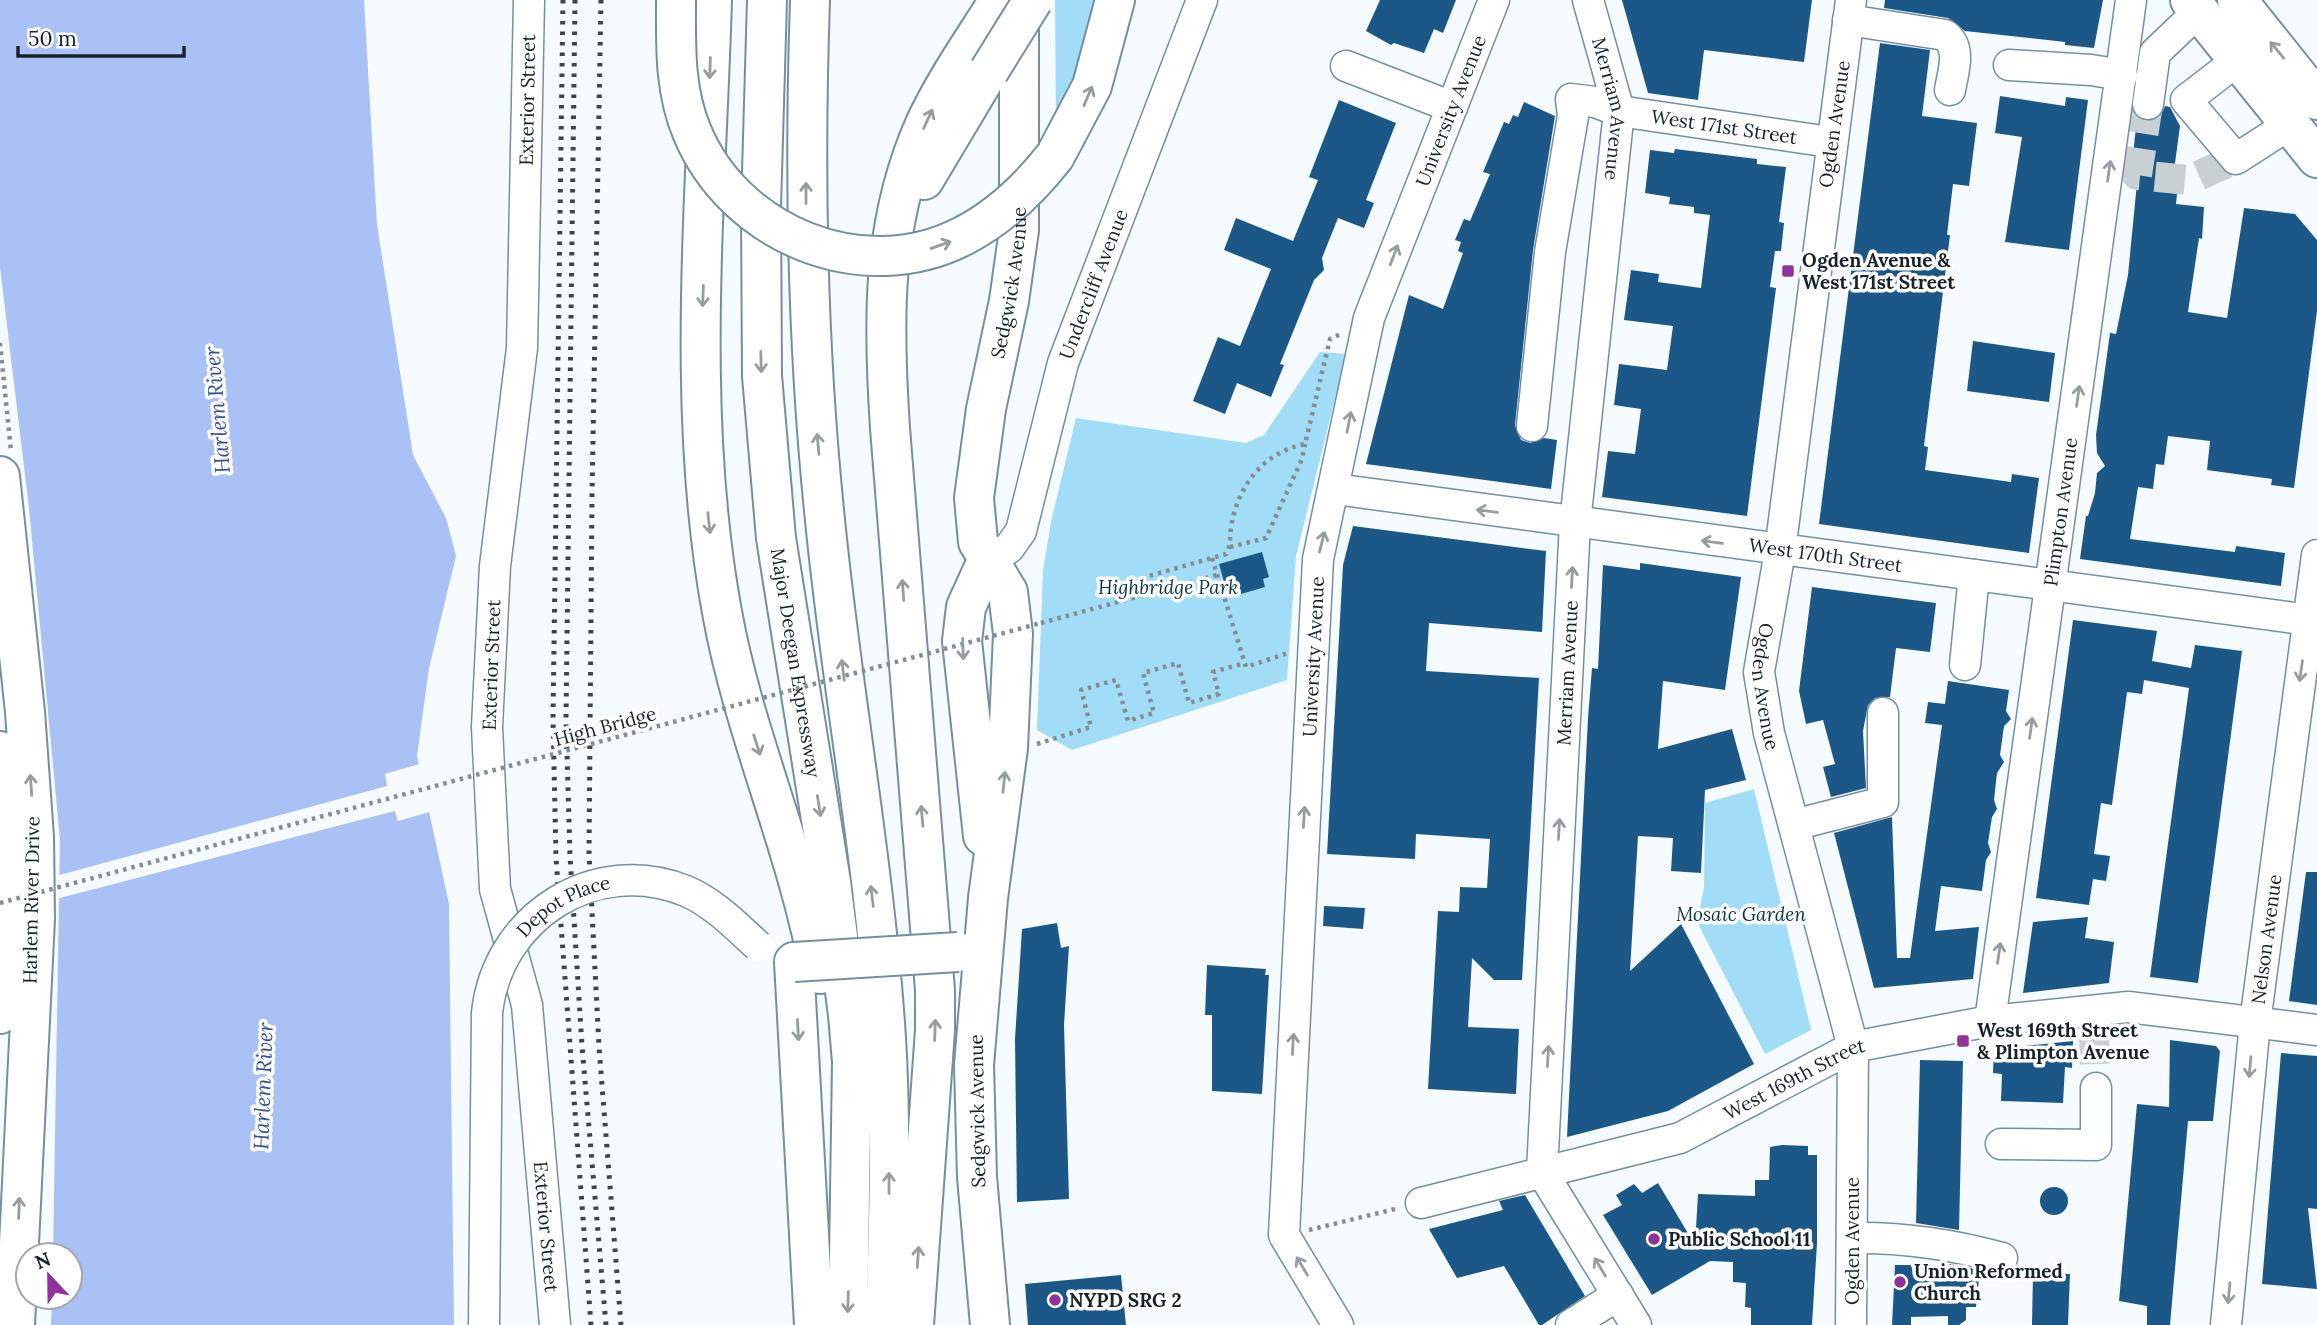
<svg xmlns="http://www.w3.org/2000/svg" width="2317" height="1325" font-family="Lora,serif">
	<rect width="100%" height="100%" fill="#f5fbfe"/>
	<g fill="#a2ddf7">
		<polygon points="1055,0 1098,0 1086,58 1056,123"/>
		<polygon points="1320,352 1346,354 1296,556 1287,680 1072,750 1037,730 1043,571 1051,522 1076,418 1246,443 1264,435"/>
		<polygon points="1754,789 1811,1030 1765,1054 1697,922 1704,888 1705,803"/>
	</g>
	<polygon fill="#a9c1f5" points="0,0 364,0 377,225 413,455 446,518 456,556 429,668 417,756 449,904 454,1325 51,1325 52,1297 70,1297 70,1255 53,1255 60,840 29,508 0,267"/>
	<polygon fill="#f5fbfe" points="423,763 433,811 398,821 395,811 56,899 56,876 387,786 385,774"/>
	<g fill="#1b5888">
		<polygon points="1380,0 1456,0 1443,33 1434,29 1424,53 1394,43 1391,45 1366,31"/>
		<polygon points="1622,0 1812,0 1804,62 1704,50 1698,100 1648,93"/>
		<polygon points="1885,0 2103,0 2094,48 2065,45 2065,42 1965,31 1948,18 1884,8"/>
		<polygon points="1880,43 1930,50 1922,116 1977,123 1969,186 1953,184 1947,235 1950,235 1924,446 1928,447 1925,470 2011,482 2012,474 2039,478 2029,553 1819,524"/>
		<polygon points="2000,96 2065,106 2066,97 2088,100 2069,250 2005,242 2022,137 1995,133"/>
		<polygon points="1339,100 1396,123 1366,200 1374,203 1364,228 1338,218 1322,258 1324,270 1314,280 1280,364 1284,365 1271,397 1237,383 1225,414 1193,401 1218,337 1240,346 1271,269 1224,250 1236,218 1293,241 1318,180 1309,177"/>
		<polygon points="1524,102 1555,116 1533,250 1515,425 1521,440 1530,443 1544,438 1557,440 1551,489 1366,464 1409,295 1443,309 1463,253 1458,251 1461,242 1455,240 1464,219 1470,221 1490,174 1483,172 1504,122 1509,124 1513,115 1518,117"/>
		<polygon points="2165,106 2170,107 2180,126 2171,193 2177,194 2176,204 2204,207 2202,239 2199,238 2188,312 2227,318 2244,208 2295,214 2317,240 2317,311 2294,488 2271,485 2272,479 2207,470 2210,441 2168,436 2164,465 2156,464 2153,489 2138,487 2130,539 2235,552 2236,546 2285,553 2281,586 2080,559 2086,516 2088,516 2095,493 2097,473 2105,466 2097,453 2096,435 2110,333 2116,334 2128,275 2137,183 2130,182 2137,118 2154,120 2161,115"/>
		<polygon points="1675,149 1757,159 1757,164 1786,167 1779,222 1784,223 1781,251 1775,251 1770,287 1776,288 1747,516 1602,497 1608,451 1635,454 1641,409 1614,405 1619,364 1667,370 1673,326 1624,320 1631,270 1659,274 1658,282 1701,288 1710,215 1694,213 1694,207 1669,204 1670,197 1645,193 1650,150 1674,153"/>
		<polygon points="1973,341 2055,353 2049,402 1967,391"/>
		<polygon points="1353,526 1546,551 1542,632 1429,623 1426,671 1539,678 1522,980 1494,980 1472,958 1468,1027 1519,1029 1516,1094 1428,1089 1438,911 1459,912 1460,887 1487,888 1490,839 1416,834 1415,859 1327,854 1343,565"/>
		<polygon points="1262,552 1269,577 1263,579 1265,587 1241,594 1238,585 1226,589 1219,564"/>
		<polygon points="1640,563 1741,577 1725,690 1663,681 1658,749 1732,729 1746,780 1705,790 1701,873 1671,871 1673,838 1638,836 1630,971 1681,924 1754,1064 1668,1111 1567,1137 1588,718 1592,668 1598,669 1603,565 1640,570"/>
		<polygon points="1812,587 1936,603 1930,652 1896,648 1890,697 1875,698 1868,705 1863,731 1866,788 1831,797 1823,767 1835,764 1823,720 1806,724 1799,691"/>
		<polygon points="2073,620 2157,631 2152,661 2191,668 2195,645 2242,651 2198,983 2150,977 2189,688 2144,680 2142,694 2127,692 2112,805 2101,803 2094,854 2110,856 2106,881 2093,879 2089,905 2036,898"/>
		<polygon points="1948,681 2009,690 2006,711 2011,719 2004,726 2000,755 2004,762 1997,773 1994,800 1997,809 1992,817 1988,843 1991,852 1986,860 1982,891 1941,886 1935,931 1979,927 1973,979 1874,988 1834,833 1892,817 1897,958 1910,958 1942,725 1925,723 1928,702 1945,704"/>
		<polygon points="2306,872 2317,872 2317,1005 2289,1001"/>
		<polygon points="1324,906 1365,908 1363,929 1323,926"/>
		<polygon points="2088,917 2085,938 2114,942 2109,983 2023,993 2033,922"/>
		<polygon points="1057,923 1061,948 1069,946 1064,1025 1069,1199 1017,1202 1015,1039 1022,929"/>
		<polygon points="1207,965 1266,969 1265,975 1269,975 1262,1094 1212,1091 1212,1015 1205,1015"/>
		<polygon points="2170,1040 2216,1046 2220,1051 2213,1121 2188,1121 2170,1325 2147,1325 2147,1306 2119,1301 2137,1104 2169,1107"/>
		<polygon points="2073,1041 2072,1068 2065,1067 2063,1103 2001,1101 2002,1074 1993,1073 1994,1049"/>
		<polygon points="2281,1053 2317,1056 2317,1209 2308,1208 2317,1289 2262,1284"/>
		<polygon points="1920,1060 1963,1061 1959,1230 1916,1223"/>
		<polygon points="1782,1145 1808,1146 1808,1155 1817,1155 1817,1243 1812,1325 1751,1325 1751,1308 1745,1307 1746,1283 1733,1282 1733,1262 1710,1261 1652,1295 1603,1215 1622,1205 1616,1195 1634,1184 1642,1193 1658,1183 1695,1245 1698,1194 1755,1196 1755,1180 1769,1180 1770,1147"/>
		<circle cx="2054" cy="1201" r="14"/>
		<polygon points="1525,1195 1585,1296 1542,1325 1539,1325 1504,1266 1457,1278 1429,1229 1503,1210 1499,1201"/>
		<polygon points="1950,1264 1980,1270 1976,1307 1966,1307 1966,1320 1959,1325 1948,1325 1948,1316 1911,1317 1911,1325 1892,1325 1895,1265 1912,1265 1912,1269 1943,1270"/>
		<polygon points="2033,1273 2070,1274 2068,1325 2032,1325"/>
		<polygon points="1121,1275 1126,1325 1028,1325 1025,1284"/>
	</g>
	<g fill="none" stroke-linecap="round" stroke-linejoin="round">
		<g stroke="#c9d0d3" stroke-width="30" stroke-dasharray="30 15" stroke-linecap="butt">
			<polyline points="2148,104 2137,175 2189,180 2236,159"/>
			<polyline points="2094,1034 2096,1088"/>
		</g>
		<g stroke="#74909d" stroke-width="33">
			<g id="minor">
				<path id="s1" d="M529 0 522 348 495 566 487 727 495 889 527 1005 555 1325"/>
				<path id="s2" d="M1588 0 1619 111 1575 523 1542 1172 1636 1325"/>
				<path id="s3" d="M1851 0 1780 551 1759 672 1769 733 1853 1047 1851 1325"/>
				<path d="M1848 20 1945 35C1962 48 1953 72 1950 90"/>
				<polyline points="2238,60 2186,100 2236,159 2290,124"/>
				<polyline points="2009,65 2091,70 2122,75"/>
				<polyline points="1346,66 1452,107"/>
				<polyline points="2148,104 2155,53 2199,11"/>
				<path id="s4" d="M1532 426 1550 252 1573 116 1571 99 1595 102 1619 111 1830 142"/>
				<path id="s5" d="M1335 489 2317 621"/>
				<path id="s6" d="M987 561 1009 548 1021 531 1063 363 1202 0"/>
				<polyline points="1965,665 1974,575"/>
				<polyline points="1794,825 1883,802 1883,713"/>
				<path id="s7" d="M1990 1021 2131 0"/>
				<polyline points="2001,1144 2096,1145 2096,1088"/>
				<path id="s8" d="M1421 1203 1680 1138 1853 1047 1990 1021 2128 1007 2317 1030"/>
				<path d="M1852 1238C1904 1237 1951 1244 2002 1258"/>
				<path id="s9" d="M1338 1325 1284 1235 1318 559 1369 318 1494 0"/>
				<polyline points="1571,1325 1618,1295"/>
				<path id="s10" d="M2226 1325 2255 1023 2317 555"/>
			</g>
		</g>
		<g stroke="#74909d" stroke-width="42">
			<g id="major">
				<polyline points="2190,0 2317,158"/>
				<polyline points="2237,0 2317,100"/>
				<polyline points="983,836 962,641 966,607 987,561"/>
				<path id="s11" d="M990 1325 977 1177 974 1065 988 898 1008 748 1013 634 1008 592 978 542 974 498 986 409 1009 301 1019 230V7"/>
			</g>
		</g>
		<g stroke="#74909d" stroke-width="42">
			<g id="highway">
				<path d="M712 0C706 203 685 411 722 612 744 735 798 850 820 974"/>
				<path id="s12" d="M767 0 761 207 762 376 776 538 831 882 848 1015 852 1062 848 1325"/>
				<path d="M810 0C804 174 807 347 825 520 842 693 875 865 886 1038 892 1134 888 1229 885 1325"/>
				<polyline points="1055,156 1092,86 1115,0"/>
				<polyline points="924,180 989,71"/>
				<polyline points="0,476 25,712 34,837 35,919 15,1325"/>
				<polyline points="0,751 8,925 0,1014"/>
				<polyline points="794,962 814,1325"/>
				<path d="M914 1325 935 1030V990L890 428C883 322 881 223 925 124 945 81 974 40 999 0"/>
			</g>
		</g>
		<g stroke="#848d91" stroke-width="4.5" stroke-dasharray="3.5 5" stroke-linecap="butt">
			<polyline points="0,343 11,451"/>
			<polyline points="1230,547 1266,538 1302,459 1305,444"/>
			<polyline points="1212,558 1246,667 1288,653"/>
			<path d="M1146 595 1142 578 1226 554C1232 544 1229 533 1232 522 1240 483 1265 452 1305 444L1330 339 1341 334"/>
			<polyline points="1041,623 1217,575"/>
			<polyline points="1037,744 1091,727 1081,690 1116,680 1128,721 1154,713 1143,673 1178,663 1189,703 1219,694 1213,672 1245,663"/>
			<polyline points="1309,1230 1399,1208"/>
		</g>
		<use href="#minor" stroke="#fff" stroke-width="30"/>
		<use href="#major" stroke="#fff" stroke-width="38"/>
		<use href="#highway" stroke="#fff" stroke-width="38"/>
		<g stroke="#3b4549" stroke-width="5" stroke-dasharray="3.5 7" stroke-linecap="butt">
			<polyline points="563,0 553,718 556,858 591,1325"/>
			<polyline points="575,0 566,718 570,856 582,1046 606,1325"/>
			<polyline points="601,0 592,495 589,853 599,1047 621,1325"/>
		</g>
		<g stroke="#74909d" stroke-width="33" stroke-linecap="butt">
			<g id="minor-bridge">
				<path id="s13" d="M484 1325 487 1013C497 917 595 854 686 891 714 903 736 926 758 946"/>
			</g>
		</g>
		<g stroke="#74909d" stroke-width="42" stroke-linecap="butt">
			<polyline id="major-bridge" points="794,962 958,952"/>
		</g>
		<g stroke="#74909d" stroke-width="42" stroke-linecap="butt">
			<g id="highway-bridge">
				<path d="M676 0C676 45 674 89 692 132 734 234 862 288 963 236 1000 217 1030 188 1055 156"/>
				<polyline points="989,71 1033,0"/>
			</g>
		</g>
		<polyline stroke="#848d91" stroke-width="4.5" stroke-dasharray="3.5 5" stroke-linecap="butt" points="0,903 1041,623"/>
		<use href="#minor-bridge" stroke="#fff" stroke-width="30"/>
		<use href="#major-bridge" stroke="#fff" stroke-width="38"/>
		<use href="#highway-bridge" stroke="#fff" stroke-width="38"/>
	</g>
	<defs><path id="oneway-shaft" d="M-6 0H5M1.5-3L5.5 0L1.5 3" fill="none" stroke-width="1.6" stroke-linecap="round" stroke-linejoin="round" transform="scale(1.75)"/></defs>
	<g stroke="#979c9e">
		<use href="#oneway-shaft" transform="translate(2277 50) rotate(-129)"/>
		<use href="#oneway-shaft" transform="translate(710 68) rotate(92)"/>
		<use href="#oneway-shaft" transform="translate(1088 96) rotate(-67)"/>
		<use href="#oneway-shaft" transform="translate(928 119) rotate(-65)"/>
		<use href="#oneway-shaft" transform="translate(2109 171) rotate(-82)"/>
		<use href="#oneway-shaft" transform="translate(806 193) rotate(-90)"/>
		<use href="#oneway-shaft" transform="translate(941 245) rotate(-19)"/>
		<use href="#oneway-shaft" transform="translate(1394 255) rotate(-69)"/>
		<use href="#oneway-shaft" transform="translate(703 296) rotate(92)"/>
		<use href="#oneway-shaft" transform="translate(761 362) rotate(89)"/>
		<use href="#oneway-shaft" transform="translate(2078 396) rotate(-82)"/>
		<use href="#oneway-shaft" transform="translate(1349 422) rotate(-79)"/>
		<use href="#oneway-shaft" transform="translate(818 444) rotate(-95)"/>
		<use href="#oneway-shaft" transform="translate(1487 511) rotate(-172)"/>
		<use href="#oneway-shaft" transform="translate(709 523) rotate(84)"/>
		<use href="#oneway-shaft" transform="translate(1322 542) rotate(-76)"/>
		<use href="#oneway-shaft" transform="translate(1712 542) rotate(-172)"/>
		<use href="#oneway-shaft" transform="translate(1572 577) rotate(-87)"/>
		<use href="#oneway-shaft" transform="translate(903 590) rotate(-94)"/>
		<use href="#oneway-shaft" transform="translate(963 649) rotate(88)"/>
		<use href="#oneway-shaft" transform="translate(843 670) rotate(-97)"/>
		<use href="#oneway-shaft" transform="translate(2301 671) rotate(98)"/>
		<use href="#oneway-shaft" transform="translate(2031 728) rotate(-82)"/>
		<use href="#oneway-shaft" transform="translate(757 745) rotate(72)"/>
		<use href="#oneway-shaft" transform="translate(1004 782) rotate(-84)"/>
		<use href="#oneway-shaft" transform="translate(31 785) rotate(-94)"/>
		<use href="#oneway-shaft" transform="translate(819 806) rotate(81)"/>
		<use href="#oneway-shaft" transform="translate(922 816) rotate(-95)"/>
		<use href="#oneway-shaft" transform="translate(1304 817) rotate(-87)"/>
		<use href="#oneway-shaft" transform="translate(1559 829) rotate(-87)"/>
		<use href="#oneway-shaft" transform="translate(872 896) rotate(-97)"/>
		<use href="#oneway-shaft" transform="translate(1999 953) rotate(-82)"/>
		<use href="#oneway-shaft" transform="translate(798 1030) rotate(87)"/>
		<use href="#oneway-shaft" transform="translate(935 1030) rotate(-88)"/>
		<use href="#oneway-shaft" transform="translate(1293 1044) rotate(-87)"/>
		<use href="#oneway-shaft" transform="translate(1548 1056) rotate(-87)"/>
		<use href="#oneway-shaft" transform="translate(2250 1067) rotate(95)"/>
		<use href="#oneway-shaft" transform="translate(889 1183) rotate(-90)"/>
		<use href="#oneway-shaft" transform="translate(19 1208) rotate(-88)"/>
		<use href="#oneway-shaft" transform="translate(918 1257) rotate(-86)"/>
		<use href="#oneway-shaft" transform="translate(1302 1266) rotate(-121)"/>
		<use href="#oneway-shaft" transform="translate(1600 1267) rotate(-121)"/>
		<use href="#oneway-shaft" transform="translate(2229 1293) rotate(95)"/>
		<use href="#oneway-shaft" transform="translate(848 1302) rotate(92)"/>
	</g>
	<g fill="#91329c" stroke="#fff" stroke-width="2.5">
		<rect x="1781" y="264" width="14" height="14" rx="3.5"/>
		<rect x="1956" y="1034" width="14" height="14" rx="3.5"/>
		<circle cx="1654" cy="1239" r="7"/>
		<circle cx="1900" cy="1282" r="7"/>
		<circle cx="1055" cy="1300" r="7"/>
	</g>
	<g text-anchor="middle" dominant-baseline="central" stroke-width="7" stroke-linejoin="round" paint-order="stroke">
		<g font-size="19" fill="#182328" stroke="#fff">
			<text transform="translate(527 100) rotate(-89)">Exterior Street</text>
			<text stroke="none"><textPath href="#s9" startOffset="1251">University Avenue</textPath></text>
			<text stroke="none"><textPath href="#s2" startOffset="112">Merriam Avenue</textPath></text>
			<text transform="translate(1834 124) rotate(-82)">Ogden Avenue</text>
			<text stroke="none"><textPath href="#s4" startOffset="486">West 171st Street</textPath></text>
			<text stroke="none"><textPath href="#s11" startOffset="1057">Sedgwick Avenue</textPath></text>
			<text stroke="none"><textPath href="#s6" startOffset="304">Undercliff Avenue</textPath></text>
			<text stroke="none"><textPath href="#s7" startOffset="514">Plimpton Avenue</textPath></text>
			<text stroke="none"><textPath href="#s5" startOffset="495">West 170th Street</textPath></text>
			<text stroke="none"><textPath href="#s9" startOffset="684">University Avenue</textPath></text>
			<text stroke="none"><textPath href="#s12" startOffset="665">Major Deegan Expressway</textPath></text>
			<text transform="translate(491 665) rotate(-88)">Exterior Street</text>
			<text transform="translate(1567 673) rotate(-87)">Merriam Avenue</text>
			<text stroke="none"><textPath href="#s3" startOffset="693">Ogden Avenue</textPath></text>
			<text transform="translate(605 726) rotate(-15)">High Bridge</text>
			<text transform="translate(31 900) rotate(-89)">Harlem River Drive</text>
			<text stroke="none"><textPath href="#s13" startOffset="452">Depot Place</textPath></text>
			<text stroke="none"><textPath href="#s10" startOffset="388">Nelson Avenue</textPath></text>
			<text stroke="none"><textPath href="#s8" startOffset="396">West 169th Street</textPath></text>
			<text transform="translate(977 1111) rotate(-91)">Sedgwick Avenue</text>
			<text stroke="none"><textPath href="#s1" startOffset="1234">Exterior Street</textPath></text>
			<text transform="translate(1852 1241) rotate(-90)">Ogden Avenue</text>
		</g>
		<g font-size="19" font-weight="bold" fill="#182328" stroke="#fff" text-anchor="start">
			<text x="1802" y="260">Ogden Avenue &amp;<tspan x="1802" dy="22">West 171st Street</tspan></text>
			<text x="1977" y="1030">West 169th Street<tspan x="1977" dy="22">&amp; Plimpton Avenue</tspan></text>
			<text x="1668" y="1239">Public School 11</text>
			<text x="1914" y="1271">Union Reformed<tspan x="1914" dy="22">Church</tspan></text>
			<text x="1069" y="1300">NYPD SRG 2</text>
		</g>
		<g font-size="19" font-style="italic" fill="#0b3444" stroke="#fff">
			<text x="1168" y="587">Highbridge Park</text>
			<text x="1741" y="914">Mosaic Garden</text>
		</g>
		<g font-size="21" font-style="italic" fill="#32509c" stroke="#fff">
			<text transform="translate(217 410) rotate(-95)">Harlem River</text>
			<text transform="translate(263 1086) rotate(-88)">Harlem River</text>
		</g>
	</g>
	<g transform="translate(49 1276) rotate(338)"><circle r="33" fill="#ffffff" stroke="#a3a7a9" stroke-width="2"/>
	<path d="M0-5L12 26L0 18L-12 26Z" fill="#91329c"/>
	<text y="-10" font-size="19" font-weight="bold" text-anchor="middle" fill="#182328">N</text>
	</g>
	<path d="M18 46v10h166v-10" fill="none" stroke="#182328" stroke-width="3.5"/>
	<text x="28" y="46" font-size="21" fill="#182328" stroke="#ffffff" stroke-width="5" paint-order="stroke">50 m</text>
</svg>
